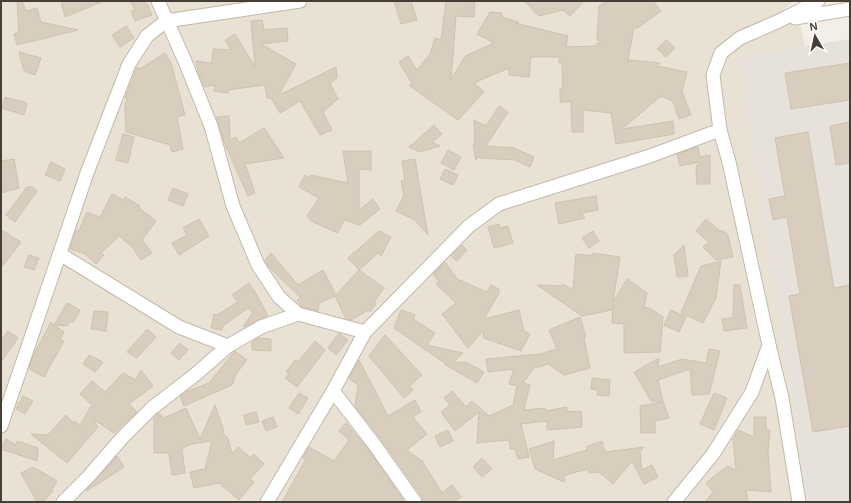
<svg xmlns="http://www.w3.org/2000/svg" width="851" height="503" font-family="Helvetica,sans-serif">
	<rect width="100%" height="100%" fill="#f4efe6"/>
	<polygon fill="#e8e1d4" points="1,1 796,1 783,9 801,27 805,46 739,57 808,502 1,502"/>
	<polygon fill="#e6e1db" points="850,39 850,502 808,502 739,57"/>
	<g fill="#d9cdbe" stroke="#d1c2ae">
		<polygon points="17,1 22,1 26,11 37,8 41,22 78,30 17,45 14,34 19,32"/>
		<polygon points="61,1 104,1 65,17"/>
		<polygon points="130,1 144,1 146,5 147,4 152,15 135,21 131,11 135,10"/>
		<polygon points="394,1 411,1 417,20 401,24"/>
		<polygon points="446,1 475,2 474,17 456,16 451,80 465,56 494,43 477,34 490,12 502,13 502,17 519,22 515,23 568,36 566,47 596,46 597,43 601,44 597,40 599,6 607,1 653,1 661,11 647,21 645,21 646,22 636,29 634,27 628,60 660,63 657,66 687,72 682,91 691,115 679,119 673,101 661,96 622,129 673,121 674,134 616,144 611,113 583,110 583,132 572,132 571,102 560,102 560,89 563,90 562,63 559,63 559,57 531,57 529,77 509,75 509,68 474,83 484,92 458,120 410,86 411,82 399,62 408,56 417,70 430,54 435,38 441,40"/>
		<polygon points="524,1 584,1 570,16 563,10 539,16"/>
		<polygon points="262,20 264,30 287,28 288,41 261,44 296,64 279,95 336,67 337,78 330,83 338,99 323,112 332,130 320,135 300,101 280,113 271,98 267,98 265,85 228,90 228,93 214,91 215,85 204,87 198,72 196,61 212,63 213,49 231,50 225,40 235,34 255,67 251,21"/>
		<polygon points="126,26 134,38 120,47 112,35"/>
		<polygon points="666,40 675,48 666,57 657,49"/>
		<polygon points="19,52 41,58 35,75 24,71"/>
		<polygon points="165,53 171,63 185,115 177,117 183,149 172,152 170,145 126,132 125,106 127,98 125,98 137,67 140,69"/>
		<polygon points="850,63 850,100 791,109 785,73"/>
		<polygon points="5,97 27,103 24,115 2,108"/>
		<polygon points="499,106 508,112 486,146 514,148 534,157 530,167 515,160 480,158 479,156 476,160 473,145 475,145 474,120 486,126"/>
		<polygon points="229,116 230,140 236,137 239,143 264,128 284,158 245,164 255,193 248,196 224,142 216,117"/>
		<polygon points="850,122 850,163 836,165 830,126"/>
		<polygon points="434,125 442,134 432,142 440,146 420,152 409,147"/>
		<polygon points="808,132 834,288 850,285 850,426 813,432 789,296 800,294 787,217 773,220 769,199 785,196 775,138"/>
		<polygon points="123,134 134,137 128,163 116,160"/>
		<polygon points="698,147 700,157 710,155 710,184 697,184 696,167 699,162 680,166 677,154"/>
		<polygon points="448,150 461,157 454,170 441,163"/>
		<polygon points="343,151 371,151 371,170 359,169 359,210 373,199 380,209 360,225 344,220 338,233 313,222 307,216 319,198 299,187 305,175 310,178 311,175 348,183"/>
		<polygon points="14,159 19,188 1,193 1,161"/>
		<polygon points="415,159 420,189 428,235 415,220 396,211 404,195 401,181 405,180 402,161"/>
		<polygon points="51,162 65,169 60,181 45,175"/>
		<polygon points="445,169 458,175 453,185 440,179"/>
		<polygon points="27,187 32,187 37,191 15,222 6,215"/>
		<polygon points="173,188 188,194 183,206 168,200"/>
		<polygon points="112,194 124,200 125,197 140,206 139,208 156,221 142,240 152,253 141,260 132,247 119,236 101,253 104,255 96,264 85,254 70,249 76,231 79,231 87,212 100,217"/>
		<polygon points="596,196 598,210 581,213 585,218 559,224 555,203"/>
		<polygon points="199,219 209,236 179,255 172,243 187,235 183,228"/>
		<polygon points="706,219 720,231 724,231 728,235 733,257 716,260 703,247 709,242 696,231"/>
		<polygon points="499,224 500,228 508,226 513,243 494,248 488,227"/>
		<polygon points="1,230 21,242 1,268"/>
		<polygon points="379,231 391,237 381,256 378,253 359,270 384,288 374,302 376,304 370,312 368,310 351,320 346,319 335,296 319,303 318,311 302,307 297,300 301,298 269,267 265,260 271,253 298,285 323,270 336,295 359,270 348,258"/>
		<polygon points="593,231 599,241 589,248 582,238"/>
		<polygon points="462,245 467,250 457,261 451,256"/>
		<polygon points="684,245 688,276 677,277 674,255"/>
		<polygon points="592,253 620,257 613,302 627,279 647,293 644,307 651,309 663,317 660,352 624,353 624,324 612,323 613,304 612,310 582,316 537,285 562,286 563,284 573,290 576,254 594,256"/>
		<polygon points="29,255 39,258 34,270 24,267"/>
		<polygon points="721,261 716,298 703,323 681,313 701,266"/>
		<polygon points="445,262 457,279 487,292 491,285 499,289 499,293 484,319 519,310 524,331 530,334 521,351 484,338 483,331 468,348 442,314 456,303 436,284 439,282 433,274"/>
		<polygon points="249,283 257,295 268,316 243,327 253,312 248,308 223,326 222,330 211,328 214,314 217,315 238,302 232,295"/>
		<polygon points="734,285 740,285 747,328 724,331 722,319 733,318"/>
		<polygon points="67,303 80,310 73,323 70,321 67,326 54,325 64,332 60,339 64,341 44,377 29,369 33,356 51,322 54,325"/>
		<polygon points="401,310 415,315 413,319 435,333 427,345 463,353 453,363 466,362 484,372 477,383 444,364 446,364 394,328"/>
		<polygon points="671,310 686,317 679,332 664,325"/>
		<polygon points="94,311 108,312 106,331 91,329"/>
		<polygon points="580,317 586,337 584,338 590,368 564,375 548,364 534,368 523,383 530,385 524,410 545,408 546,411 567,407 567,412 581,411 582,427 547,430 547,421 521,424 529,457 518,459 515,449 510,449 509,440 477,443 479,412 455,431 441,412 450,405 444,398 452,391 466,407 472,401 489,416 513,405 517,386 509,384 514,369 488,372 486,359 540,354 557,349 549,330"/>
		<polygon points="147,329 156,337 137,358 127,352"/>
		<polygon points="8,331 18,338 1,362 1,341"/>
		<polygon points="339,333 348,340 336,355 328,348"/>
		<polygon points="385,335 422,375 410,386 413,390 404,398 369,356"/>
		<polygon points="259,338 271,339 271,351 252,350 252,342"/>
		<polygon points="315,341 325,350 297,387 285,378 289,374 286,372 295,360 298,362"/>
		<polygon points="180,343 188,350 179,360 171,353"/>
		<polygon points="709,349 720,351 709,394 692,395 690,369 658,380 663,402 651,401 634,372 659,358 658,367 682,359 706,363"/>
		<polygon points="235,351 247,360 236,374 232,385 184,406 180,396 186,392 209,383"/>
		<polygon points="89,355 103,362 95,372 83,364"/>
		<polygon points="359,360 388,416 415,400 421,412 413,417 427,434 407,450 422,461 442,493 452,485 461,497 454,502 423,502 422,497 381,439 355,406 358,385 349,378"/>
		<polygon points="141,370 153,386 129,404 137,412 114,433 93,419 98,427 67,463 31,434 48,435 66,415 73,423 75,421 80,425 92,405 80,394 92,381 105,392 123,373 136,380"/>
		<polygon points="592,378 610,380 609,396 597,395 598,390 591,389"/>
		<polygon points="299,393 308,398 298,414 289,408"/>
		<polygon points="714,393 727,398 714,430 700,424"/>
		<polygon points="23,396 33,401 25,414 16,409"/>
		<polygon points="663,402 669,418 655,421 655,433 641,433 640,406"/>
		<polygon points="215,405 224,431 222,432 228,438 232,454 238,447 251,458 254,454 264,464 250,479 254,482 239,500 219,483 194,488 190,472 205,469 212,441 191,444 182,449 185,473 172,475 169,453 154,453 154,418 158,413 164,418 186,408 200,439"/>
		<polygon points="256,412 259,422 246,425 244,415"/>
		<polygon points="273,417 277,427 266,431 262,421"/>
		<polygon points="754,417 766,417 766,429 770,430 768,452 771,492 746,490 748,502 705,502 713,492 706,483 727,466 736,470 733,439 738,430 754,437"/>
		<polygon points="346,423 368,449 403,500 402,502 282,502 306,459 303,458 309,447 334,461 349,440 339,431"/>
		<polygon points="448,430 453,441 440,447 435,436"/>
		<polygon points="6,439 16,445 17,441 38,448 37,461 1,449"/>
		<polygon points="554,441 553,460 587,450 586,447 602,441 605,452 644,447 640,452 642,470 652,465 658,477 644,484 632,461 613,484 599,472 589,473 588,469 565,475 564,482 535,469 529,449"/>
		<polygon points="117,456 124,467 87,491 86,490"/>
		<polygon points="482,458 492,469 482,477 473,467"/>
		<polygon points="33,467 57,481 52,490 53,491 43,502 37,502 21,473"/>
	</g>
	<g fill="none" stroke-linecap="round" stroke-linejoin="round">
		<g stroke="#c2b9ab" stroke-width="15">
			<g id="minor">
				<polyline points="158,1 184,59 211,126 233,206 258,265 279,297 298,314 365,332"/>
				<polyline points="795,18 850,9"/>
				<polyline points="60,254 179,327 228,346"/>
				<polyline points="769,345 782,398 799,502"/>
				<polyline points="333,391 374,444 415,502"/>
				<polyline points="1,426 87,173 129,64 147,36 166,21 300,1"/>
				<polyline points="63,502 89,476 122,438 152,408 196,374 228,346 261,327 298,314"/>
				<polyline points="267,502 333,391 365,332 469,226 499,204 647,157 720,130"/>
				<polyline points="674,502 713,454 752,392 769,345 729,162 720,130 713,75 721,53 740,38 779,21 818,1"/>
			</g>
		</g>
		<use href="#minor" stroke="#fff" stroke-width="13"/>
	</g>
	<rect width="851" height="503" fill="none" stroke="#473f35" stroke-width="4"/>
	<g transform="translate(815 36) rotate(351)" stroke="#ffffff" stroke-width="3" paint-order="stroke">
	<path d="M0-3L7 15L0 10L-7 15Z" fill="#473f35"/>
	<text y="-6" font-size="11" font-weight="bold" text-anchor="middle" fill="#473f35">N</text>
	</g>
</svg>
